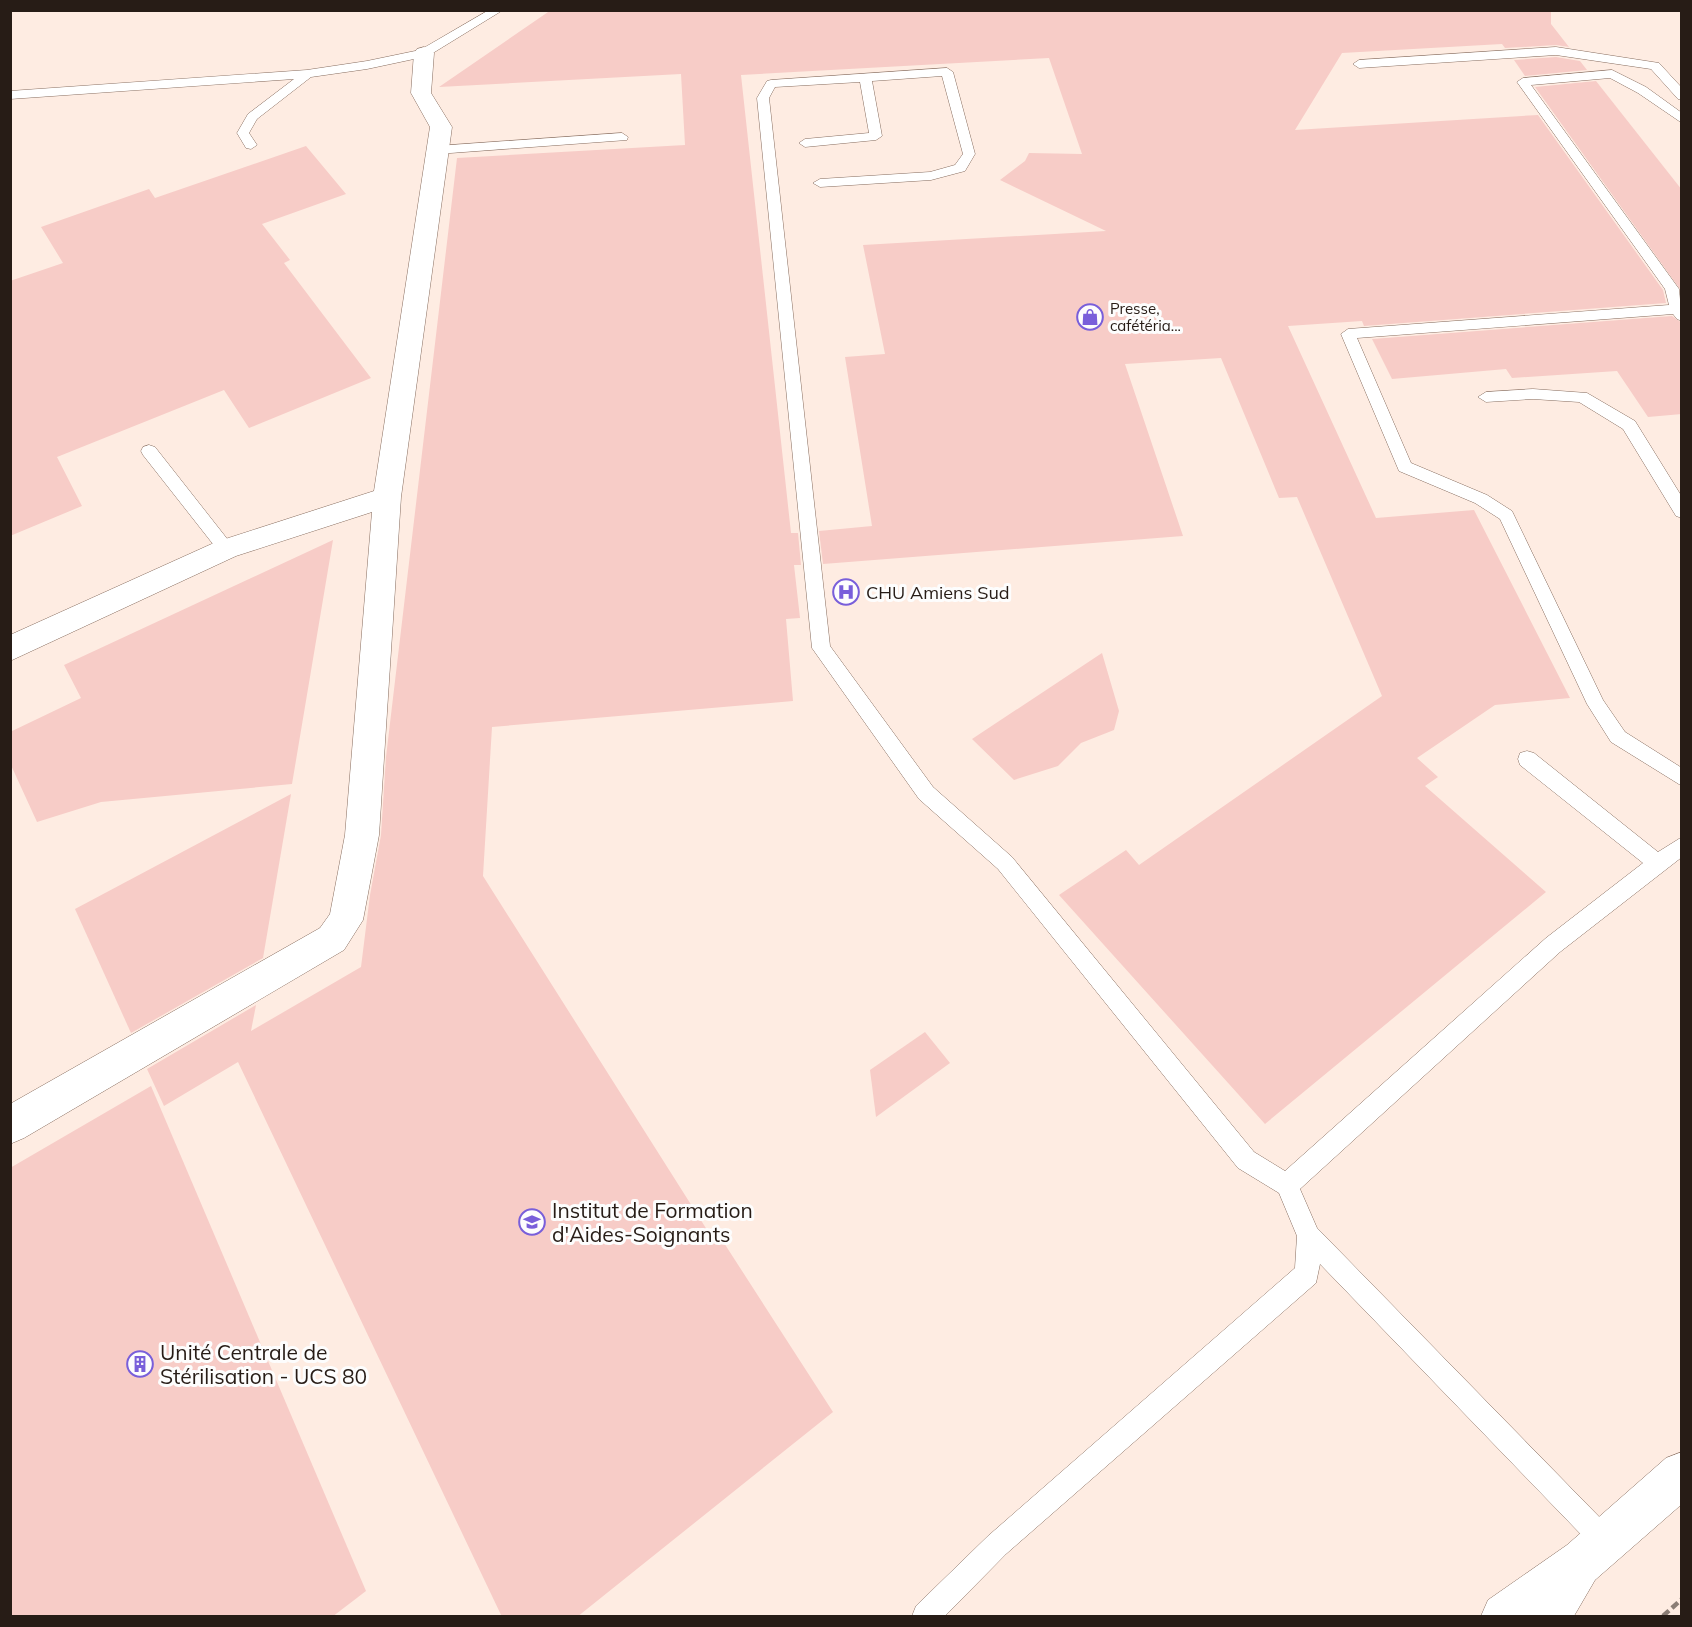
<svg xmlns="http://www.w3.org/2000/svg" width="1692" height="1627" font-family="Mulish,sans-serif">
	<rect width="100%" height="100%" fill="#feece2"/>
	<g fill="#f7ccc7">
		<polygon points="551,10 1551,10 1551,24 1569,47 1556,45 1505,48 1502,44 1342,53 1295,130 1538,115 1663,290 1666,303 1364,326 1362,321 1288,326 1376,518 1474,510 1570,698 1495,705 1417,758 1438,777 1425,786 1546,892 1265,1124 1059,895 1126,850 1139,865 1382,696 1297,497 1279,498 1221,358 1125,364 1183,536 823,564 819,531 872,526 845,357 885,354 863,245 1106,231 1000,180 1025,161 1029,153 1082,154 1049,58 741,75 791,533 798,533 801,565 794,565 800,618 786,619 793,701 492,727 483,876 709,1233 715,1229 833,1412 577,1617 502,1617 238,1062 164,1106 147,1069 256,1005 251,1031 361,967 370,895 381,835 386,757 457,158 685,145 681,74 439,87"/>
		<polygon points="1556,57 1580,61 1587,70 1525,76 1514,60"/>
		<polygon points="1596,81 1682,190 1682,292 1535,87"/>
		<polygon points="306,146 346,194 262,224 290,260 284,263 371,378 249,428 224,390 57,457 82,506 10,536 10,281 63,263 41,227 149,189 155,198"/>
		<polygon points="1672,316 1682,323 1682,414 1648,417 1617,371 1512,378 1506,369 1392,379 1372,339"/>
		<polygon points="333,540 292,784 101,802 37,822 10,763 10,732 81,698 64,665"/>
		<polygon points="1102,653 1119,711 1114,730 1081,743 1058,766 1014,780 972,739"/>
		<polygon points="291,794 263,958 131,1033 75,909"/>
		<polygon points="925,1032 950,1063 876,1117 870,1070"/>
		<polygon points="151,1086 366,1591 332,1617 10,1617 10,1168"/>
	</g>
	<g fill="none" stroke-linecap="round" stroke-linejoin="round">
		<g stroke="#876d5f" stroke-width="1">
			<g id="service">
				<polygon points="489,10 503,10 428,56 367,69 311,77 257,119 249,133 257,145 251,149 246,148 237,133 248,114 294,79 10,99 10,91 307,70 367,61 420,50"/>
				<polygon points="1556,47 1659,63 1682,88 1682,100 1678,99 1651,69 1556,55 1359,68 1353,64 1359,60"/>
				<polygon points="947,68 953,72 975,154 965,171 931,180 820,187 813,183 820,179 930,172 955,165 963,154 942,76 872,81 882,136 876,140 805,147 799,143 805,139 869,133 860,82 775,87 769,98 830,646 933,787 1012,857 1254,1152 1285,1171 1546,938 1643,863 1520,765 1518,759 1520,753 1527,751 1534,753 1658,852 1682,837 1682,857 1560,952 1300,1189 1317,1228 1614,1532 1618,1541 1614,1550 1605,1554 1596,1550 1320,1264 1316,1283 1006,1554 945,1616 912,1616 916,1606 988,1536 1295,1268 1297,1236 1279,1193 1238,1168 998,869 919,799 812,648 757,98 767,81 771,80"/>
				<polygon points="1612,70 1646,87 1682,113 1682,123 1638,93 1610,78 1531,85 1679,289 1682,321 1677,319 1673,314 1357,338 1411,463 1487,495 1512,511 1603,700 1625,732 1682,768 1682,786 1611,742 1587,704 1500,519 1475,503 1399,471 1341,334 1348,329 1669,305 1665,289 1517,82 1523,78"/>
				<polygon points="622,133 628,137 627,140 437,154 431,150 437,146"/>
				<polygon points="1533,389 1587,393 1635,421 1682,497 1682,518 1676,516 1623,429 1579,402 1533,399 1486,402 1478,397 1486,392"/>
				<polygon points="149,445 155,447 232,545 234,549 232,553 226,555 220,553 143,455 141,451 143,447"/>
			</g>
		</g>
		<g stroke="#876d5f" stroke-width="1">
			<polygon id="minor" points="424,47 431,49 434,53 431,93 452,127 401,497 379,835 363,920 344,950 24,1138 10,1144 10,1104 320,928 330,914 345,835 372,512 236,556 10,661 10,635 216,542 374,491 430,127 411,93 414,53 417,49"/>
		</g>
		<g stroke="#876d5f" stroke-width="1">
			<polygon id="tertiary" points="1682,1452 1682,1504 1595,1580 1574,1616 1481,1616 1488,1600 1567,1545 1666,1458"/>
		</g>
		<polyline stroke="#8b7d75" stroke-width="4.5" stroke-dasharray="8 4" stroke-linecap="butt" points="1663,1616 1682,1599"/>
		<use href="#service" fill="#fff" fill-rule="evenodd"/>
		<use href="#minor" fill="#fff" fill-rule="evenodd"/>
		<use href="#tertiary" fill="#fff" fill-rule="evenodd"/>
	</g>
	<defs>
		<g id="shop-ring" transform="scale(1.35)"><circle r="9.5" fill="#fdfdfd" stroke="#795fda" stroke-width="1.5"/><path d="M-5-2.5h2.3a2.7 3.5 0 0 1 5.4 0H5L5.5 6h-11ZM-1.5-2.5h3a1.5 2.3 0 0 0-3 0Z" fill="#795fda"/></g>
		<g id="hospital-ring" transform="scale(1.35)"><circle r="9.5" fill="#fdfdfd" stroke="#795fda" stroke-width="1.5"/><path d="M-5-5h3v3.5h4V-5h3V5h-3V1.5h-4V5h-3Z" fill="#795fda"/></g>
		<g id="university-ring" transform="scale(1.35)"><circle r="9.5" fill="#fdfdfd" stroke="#795fda" stroke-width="1.5"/><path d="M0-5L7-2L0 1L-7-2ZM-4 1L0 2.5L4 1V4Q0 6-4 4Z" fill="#795fda"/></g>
		<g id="building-ring" transform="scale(1.35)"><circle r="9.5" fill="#fdfdfd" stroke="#795fda" stroke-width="1.5"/><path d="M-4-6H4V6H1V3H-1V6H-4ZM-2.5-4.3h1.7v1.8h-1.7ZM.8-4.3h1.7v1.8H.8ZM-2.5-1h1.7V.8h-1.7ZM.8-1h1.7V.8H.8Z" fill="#795fda"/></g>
	</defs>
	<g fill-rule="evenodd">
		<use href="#shop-ring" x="1090" y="317"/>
		<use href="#hospital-ring" x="846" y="592"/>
		<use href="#university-ring" x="532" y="1222"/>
		<use href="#building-ring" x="140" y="1364"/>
	</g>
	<g text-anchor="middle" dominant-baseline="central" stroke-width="6" stroke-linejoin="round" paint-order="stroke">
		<g font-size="15" fill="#271c16" stroke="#fdfdfd" text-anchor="start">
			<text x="1110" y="308">Presse,<tspan x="1110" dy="17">cafétéria...</tspan></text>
		</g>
		<g font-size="18" fill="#271c16" stroke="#fdfdfd" text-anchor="start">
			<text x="866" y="592">CHU Amiens Sud</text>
		</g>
		<g font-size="21" fill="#271c16" stroke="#fdfdfd" text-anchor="start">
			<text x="552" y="1210">Institut de Formation<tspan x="552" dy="24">d'Aides-Soignants</tspan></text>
			<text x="160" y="1352">Unité Centrale de<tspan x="160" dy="24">Stérilisation - UCS 80</tspan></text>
		</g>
	</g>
	<rect width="1692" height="1627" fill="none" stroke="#271c16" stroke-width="24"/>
</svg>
